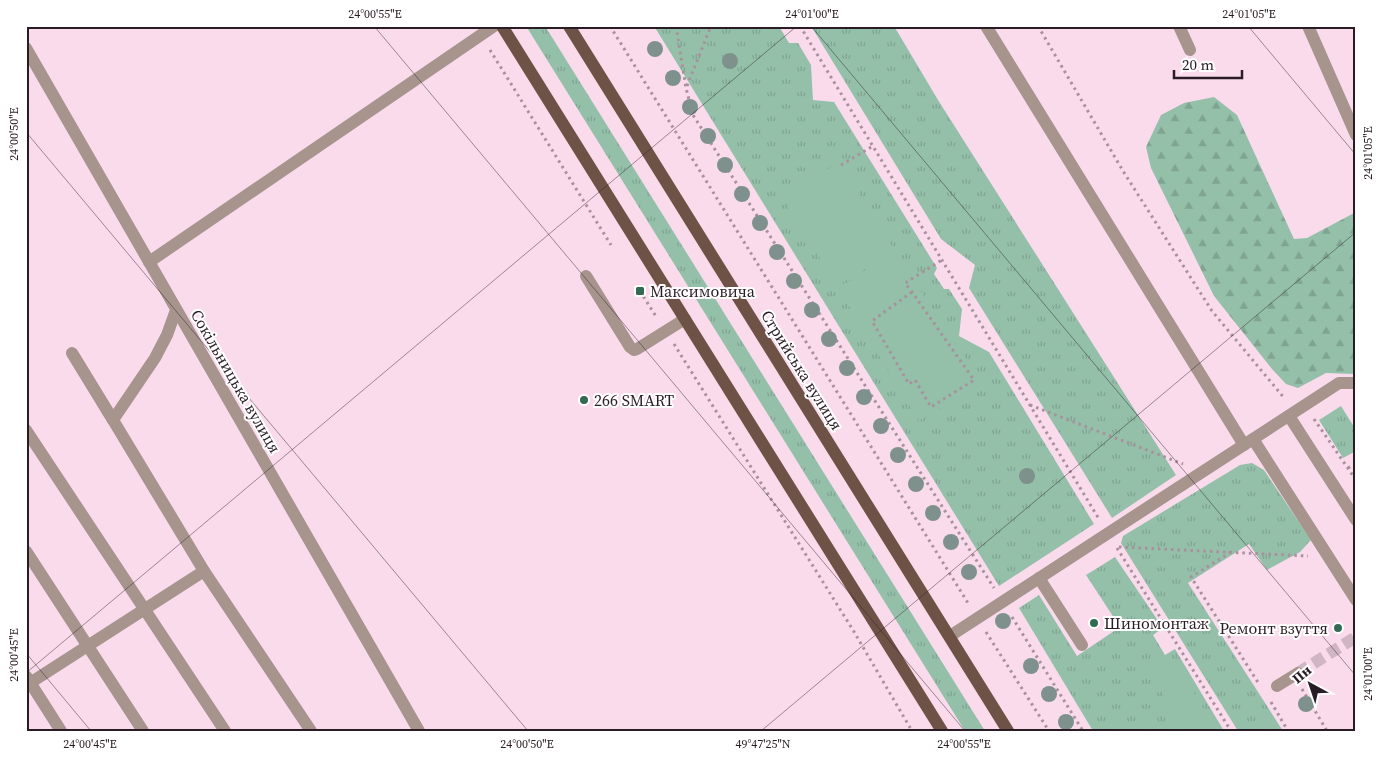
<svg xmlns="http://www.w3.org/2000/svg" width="1382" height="757" font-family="'Source Serif 4',serif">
	<defs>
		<pattern id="grass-tufts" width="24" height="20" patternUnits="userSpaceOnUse" patternTransform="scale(1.25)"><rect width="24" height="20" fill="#94c0aa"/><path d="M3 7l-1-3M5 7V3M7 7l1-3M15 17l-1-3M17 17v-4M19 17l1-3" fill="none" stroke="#80a492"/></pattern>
		<pattern id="forest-firs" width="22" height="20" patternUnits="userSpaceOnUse" patternTransform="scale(1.25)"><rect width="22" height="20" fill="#94c0aa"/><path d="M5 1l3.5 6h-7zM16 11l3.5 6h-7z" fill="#80a492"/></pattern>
	</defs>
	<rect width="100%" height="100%" fill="#fadbec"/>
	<g fill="url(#grass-tufts)">
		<polygon points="526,26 545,26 985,731 965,731"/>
		<polygon points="654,26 780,26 780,28 789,43 798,43 811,65 813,100 834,102 937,268 934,274 944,289 949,289 962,309 959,336 989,352 1094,524 999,586"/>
		<polygon points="811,26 894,26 938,100 1176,475 1112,518 969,288 975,265 941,239"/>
		<polygon points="1341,406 1356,430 1356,451 1343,458 1319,420"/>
		<polygon points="1252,463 1264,470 1311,540 1300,552 1267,570 1249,544 1188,583 1283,731 1238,731 1121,543 1123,536 1240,465"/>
		<polygon points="1115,557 1163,628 1153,635 1165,655 1175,649 1224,731 1093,731 1019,608 1039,595 1077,656 1120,627 1086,575"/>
	</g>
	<polygon fill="url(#forest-firs)" points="1214,97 1237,115 1294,239 1307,238 1356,212 1356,372 1354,374 1326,373 1298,388 1286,384 1272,369 1214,296 1151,168 1146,147 1161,115 1184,103"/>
	<g fill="#94c0aa">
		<polygon points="839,162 895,251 837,286 782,197"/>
		<polygon points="895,252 981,382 919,421 838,288"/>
		<polygon points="1171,656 1217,730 1216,731 1185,731 1148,670"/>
	</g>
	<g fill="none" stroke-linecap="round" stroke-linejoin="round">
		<polyline stroke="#d0b5c4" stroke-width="12" stroke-dasharray="12 6" stroke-linecap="butt" points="1298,673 1356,637"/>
		<g stroke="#a8909d" stroke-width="3" stroke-dasharray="2.5 4" stroke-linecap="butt">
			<polyline points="610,26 968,603"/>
			<polyline points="676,26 686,88 693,115 994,588"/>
			<polyline points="800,26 1099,519"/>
			<polyline points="1038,26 1123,171 1212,311 1285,399"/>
			<polyline points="490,50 611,245"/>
			<polyline points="687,86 711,26"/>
			<polyline points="841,165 873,146"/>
			<polyline points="640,291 657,318"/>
			<polyline points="912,292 872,321 909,384 915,380 931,407 974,380 912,292 905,283 942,260"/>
			<polyline points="674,344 853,630 912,731"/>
			<polyline points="1030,405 1183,464"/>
			<polyline points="1314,419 1356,480"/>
			<polyline points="1348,468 1356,463"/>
			<polyline points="1119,547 1308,556"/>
			<polyline points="1117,548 1231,731"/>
			<polyline points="1231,552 1191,577 1259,684"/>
			<polyline points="1012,617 1083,731"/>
			<polyline points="986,632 1049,731"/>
			<polyline points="1302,689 1327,731"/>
			<polyline points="1271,702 1288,731"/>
		</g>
		<g stroke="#a6948d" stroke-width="12">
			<polyline points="986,26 1244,445"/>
			<polyline points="1179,26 1190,50"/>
			<polyline points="1308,26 1356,135"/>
			<polyline points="26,48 419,731"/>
			<polyline points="149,262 494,26"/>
			<polyline points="586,276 630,347 634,350 637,349 685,319"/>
			<polyline points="176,310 167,335 155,358 113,420 204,571 311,731"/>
			<polyline points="72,353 113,420"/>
			<polyline points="1289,416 1356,520"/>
			<polyline points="26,430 225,731"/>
			<polyline points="1253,439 1356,600"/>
			<polyline points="26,551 143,731"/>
			<polyline points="1039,578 1082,645"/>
			<polyline points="950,636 1339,383 1356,383"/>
			<polyline points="26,676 61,731"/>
			<polyline points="30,683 204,571"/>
			<polyline points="1277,686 1298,673"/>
		</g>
		<g stroke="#6f5246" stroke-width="12">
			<polyline points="502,26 942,731"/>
			<polyline points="569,26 1008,731"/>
		</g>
	</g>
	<g fill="#7e918c">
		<circle cx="655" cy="49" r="8"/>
		<circle cx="730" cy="61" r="8"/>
		<circle cx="673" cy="78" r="8"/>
		<circle cx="690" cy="107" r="8"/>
		<circle cx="708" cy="136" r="8"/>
		<circle cx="725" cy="165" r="8"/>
		<circle cx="742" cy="194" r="8"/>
		<circle cx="760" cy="223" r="8"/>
		<circle cx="777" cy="252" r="8"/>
		<circle cx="794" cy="281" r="8"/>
		<circle cx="812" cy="310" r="8"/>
		<circle cx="829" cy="339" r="8"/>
		<circle cx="847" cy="368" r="8"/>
		<circle cx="864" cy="397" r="8"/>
		<circle cx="881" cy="426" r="8"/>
		<circle cx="898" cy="455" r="8"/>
		<circle cx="1027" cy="476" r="8"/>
		<circle cx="916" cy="484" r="8"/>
		<circle cx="933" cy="513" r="8"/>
		<circle cx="951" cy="542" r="8"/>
		<circle cx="969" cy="572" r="8"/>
		<circle cx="1003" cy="621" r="8"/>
		<circle cx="1031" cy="666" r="8"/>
		<circle cx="1049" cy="694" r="8"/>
		<circle cx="1306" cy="704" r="8"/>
		<circle cx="1066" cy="722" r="8"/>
	</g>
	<path fill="none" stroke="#2a1c24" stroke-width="1" stroke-opacity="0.45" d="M374 26 965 731M811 26 1356 676M1248 26 1356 155M26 132 528 731M26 653 91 731M26 673 797 26M761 731 1356 232"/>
	<g fill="#326a52" stroke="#fff" stroke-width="2">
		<rect x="635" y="286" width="10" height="10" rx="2.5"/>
		<circle cx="584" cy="400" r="5"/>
		<circle cx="1094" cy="623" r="5"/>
		<circle cx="1338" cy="628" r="5"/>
	</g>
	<g text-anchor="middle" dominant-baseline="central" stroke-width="4" stroke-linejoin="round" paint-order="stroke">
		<g font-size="16" fill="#2a1c24" stroke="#fff" text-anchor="start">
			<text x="650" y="291">Максимовича</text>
			<text x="594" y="400">266 SMART</text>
			<text x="1104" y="623">Шиномонтаж</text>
			<text x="1328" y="628" text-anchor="end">Ремонт взуття</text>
		</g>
		<g font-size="16" fill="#2a1c24" stroke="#fff">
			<text transform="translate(802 370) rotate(58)">Стрийська вулиця</text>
			<text transform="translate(236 381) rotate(60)">Сокільницька вулиця</text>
		</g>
	</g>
	<rect width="1382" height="757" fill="none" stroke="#ffffff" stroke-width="55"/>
	<g transform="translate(1310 684) rotate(320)" stroke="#ffffff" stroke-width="4" paint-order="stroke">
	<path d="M0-4L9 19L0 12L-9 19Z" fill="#2a1c24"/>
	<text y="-8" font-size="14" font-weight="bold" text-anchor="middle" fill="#2a1c24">Пн</text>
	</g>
	<path d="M1174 70v8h68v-8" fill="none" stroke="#2a1c24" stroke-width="2.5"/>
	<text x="1182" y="70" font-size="15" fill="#2a1c24" stroke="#ffffff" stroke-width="4" paint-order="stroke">20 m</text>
	<rect x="28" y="28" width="1326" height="702" fill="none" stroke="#2a1c24" stroke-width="2"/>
	<g font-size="12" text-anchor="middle" fill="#2a1c24">
		<text x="375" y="18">24°00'55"E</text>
		<text x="812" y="18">24°01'00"E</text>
		<text x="1249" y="18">24°01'05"E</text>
		<text transform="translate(14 134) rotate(-90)" y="4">24°00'50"E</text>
		<text transform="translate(1368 153) rotate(-90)" y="4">24°01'05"E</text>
		<text transform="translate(14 655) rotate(-90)" y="4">24°00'45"E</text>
		<text transform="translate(1368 674) rotate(-90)" y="4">24°01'00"E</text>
		<text x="90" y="748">24°00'45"E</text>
		<text x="527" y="748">24°00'50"E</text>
		<text x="763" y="748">49°47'25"N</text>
		<text x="964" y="748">24°00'55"E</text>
	</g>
</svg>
